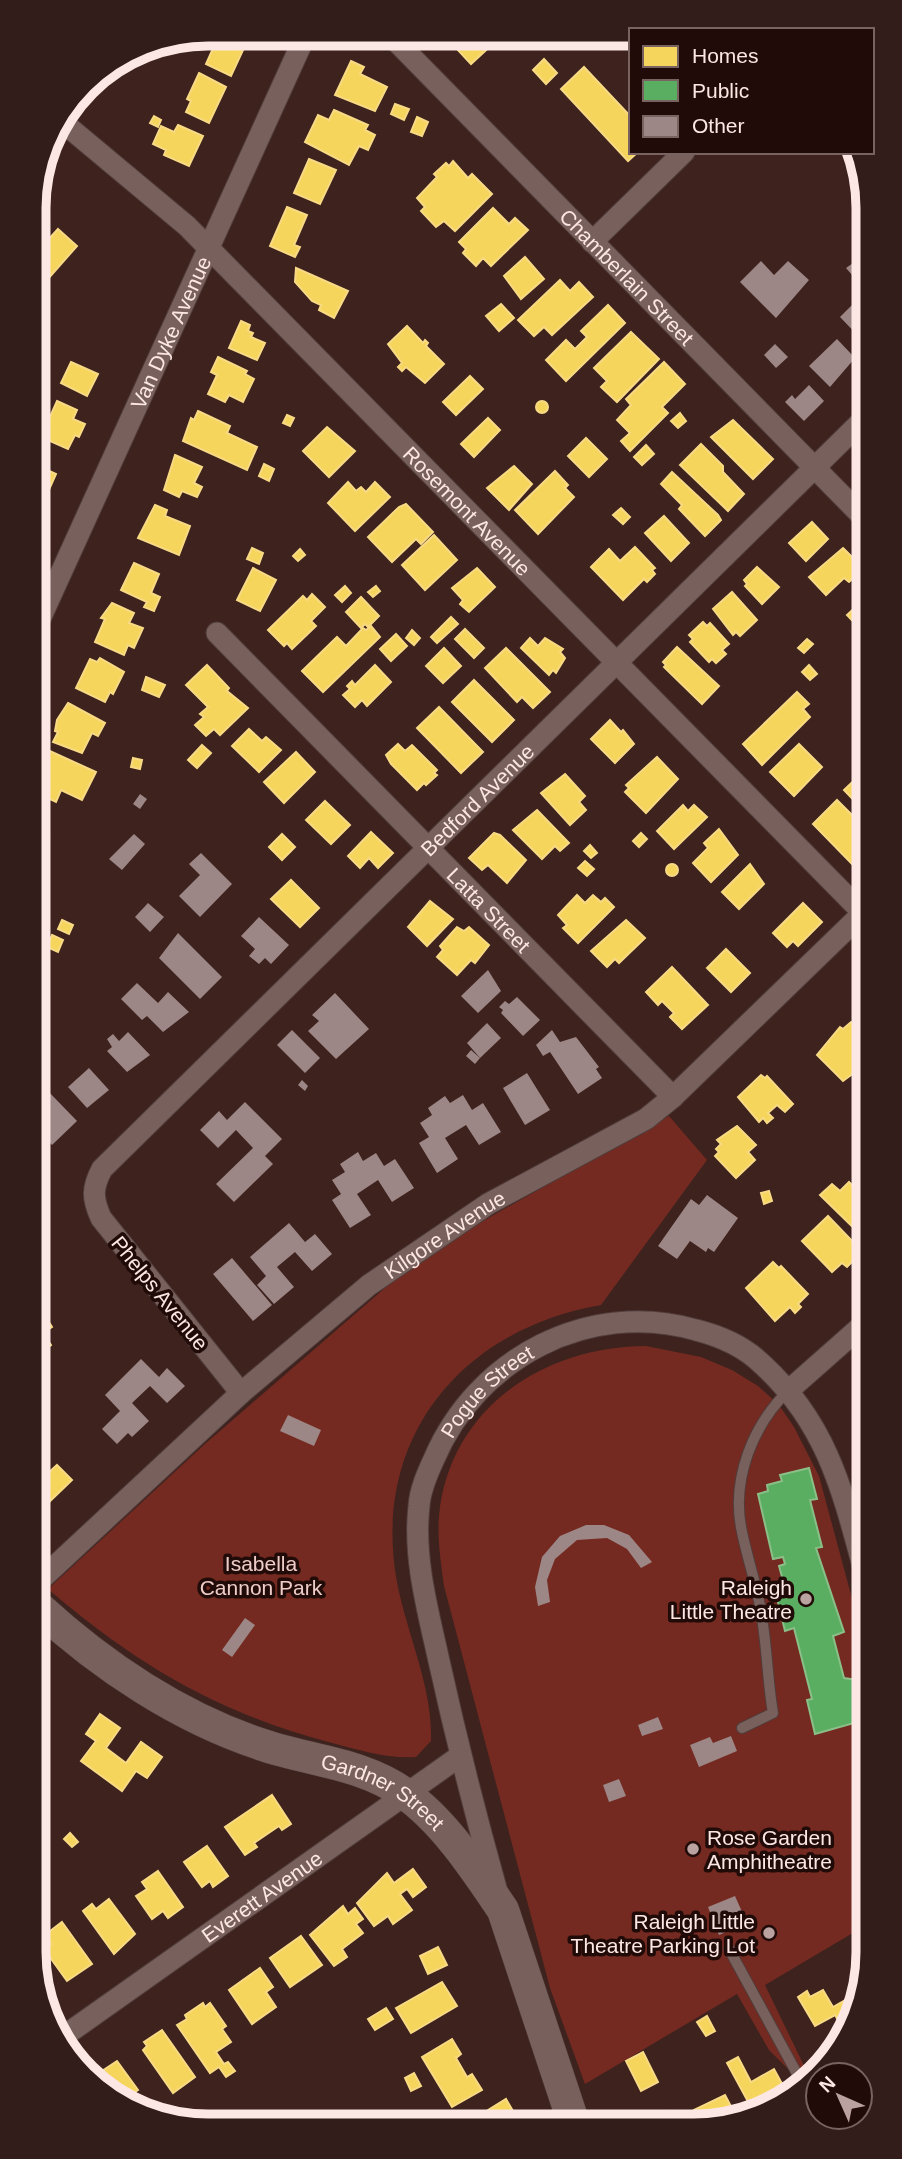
<svg xmlns="http://www.w3.org/2000/svg" width="902" height="2159" font-family="Helvetica,sans-serif">
	<rect width="100%" height="100%" fill="#3d221e"/>
	<g fill="#742a21">
		<path d="M669 1116 707 1160 601 1305C467 1328 376 1431 395 1570 403 1627 433 1683 431 1741L416 1757C387 1759 360 1750 332 1743 218 1713 137 1665 48 1589L206 1443 393 1281 476 1225Z"/>
		<path d="M646 1346 701 1357 732 1370 758 1386 779 1405 794 1427 819 1476 867 1654 868 1924 765 1985 809 2076 801 2082 769 2050 737 1994 585 2084 550 1988 444 1586C441 1563 437 1539 439 1516 449 1408 545 1346 646 1346Z"/>
	</g>
	<g fill="#f6d55c" stroke="#f8da85" stroke-width="2">
		<polygon points="220,33 231,33 243,38 238,48 243,50 231,76 206,64"/>
		<polygon points="444,35 491,35 496,41 471,64"/>
		<polygon points="544,59 557,73 546,84 533,70"/>
		<polygon points="351,61 364,67 360,74 387,87 375,111 335,95"/>
		<polygon points="584,67 631,117 631,152 638,152 628,161 561,89"/>
		<polygon points="199,73 226,87 209,123 186,112 191,101 187,99"/>
		<polygon points="395,104 409,109 404,120 391,114"/>
		<polygon points="334,110 368,125 365,130 375,135 368,150 359,146 349,165 305,142 318,115 329,120"/>
		<polygon points="154,116 161,120 158,127 150,123"/>
		<polygon points="417,117 428,122 422,136 411,132"/>
		<polygon points="178,125 203,136 189,166 164,155 166,150 153,144 161,126 174,132"/>
		<polygon points="309,159 336,170 320,204 294,193"/>
		<polygon points="453,161 468,178 472,174 492,194 455,231 444,221 436,227 421,211 425,207 417,198 437,177 434,174 446,163 449,166"/>
		<polygon points="287,207 307,215 294,245 300,247 295,257 270,246"/>
		<polygon points="493,208 509,224 515,218 528,230 491,266 483,258 476,266 463,253 466,249 459,242"/>
		<polygon points="58,229 77,246 47,280 40,273 34,280 34,249 37,252"/>
		<polygon points="525,257 544,279 521,299 504,276"/>
		<polygon points="296,268 348,291 334,318 319,310 321,305 312,301 295,282"/>
		<polygon points="560,280 570,291 579,282 593,297 552,335 544,327 534,336 518,320"/>
		<polygon points="501,304 514,318 499,331 486,316"/>
		<polygon points="608,305 625,323 566,381 546,360 566,340 575,349 587,337 581,331"/>
		<polygon points="241,321 250,325 248,331 253,333 251,337 265,343 257,360 229,348"/>
		<polygon points="407,326 423,343 425,340 428,343 426,346 444,364 425,383 406,367 402,371 398,367 402,363 388,344"/>
		<polygon points="631,332 659,359 617,402 601,387 607,381 594,368"/>
		<polygon points="218,357 247,371 245,374 254,379 243,402 229,395 225,402 208,394 217,375 211,372"/>
		<polygon points="71,362 98,374 87,396 61,383"/>
		<polygon points="664,362 685,384 662,407 668,413 630,451 621,441 630,433 617,420 631,405 626,399"/>
		<polygon points="470,376 483,389 456,415 443,402"/>
		<polygon points="57,401 77,410 73,419 85,424 79,437 75,435 68,449 41,437"/>
		<circle cx="542" cy="407" r="6"/>
		<polygon points="198,411 230,426 227,433 257,447 247,470 183,441 191,418 194,420"/>
		<polygon points="680,413 686,421 678,428 671,421"/>
		<polygon points="287,415 294,418 290,426 283,423"/>
		<polygon points="488,418 500,430 474,457 461,444"/>
		<polygon points="733,420 773,459 753,479 711,437"/>
		<polygon points="327,427 355,451 329,477 303,451"/>
		<polygon points="586,438 607,459 589,477 568,456"/>
		<polygon points="701,444 723,466 723,472 744,494 728,511 680,465"/>
		<polygon points="646,445 654,454 642,465 634,457"/>
		<polygon points="175,455 202,467 194,483 202,487 197,497 182,491 179,497 164,490"/>
		<polygon points="34,464 56,474 44,501 35,497"/>
		<polygon points="264,464 274,469 269,481 259,476"/>
		<polygon points="514,466 532,484 509,510 487,488"/>
		<polygon points="555,471 568,485 565,488 574,497 538,534 515,510"/>
		<polygon points="672,472 718,515 721,520 705,536 679,509 682,505 661,484"/>
		<polygon points="348,482 356,491 361,487 366,492 375,482 390,497 355,531 328,503"/>
		<polygon points="406,504 433,532 421,544 416,539 392,562 368,537 399,507"/>
		<polygon points="155,505 167,510 165,516 190,526 179,555 138,538"/>
		<polygon points="621,508 630,517 623,524 613,515"/>
		<polygon points="35,515 41,518 35,531"/>
		<polygon points="664,516 689,543 671,561 645,533"/>
		<polygon points="812,522 828,539 806,561 789,543"/>
		<polygon points="434,535 457,560 425,590 402,565"/>
		<polygon points="635,547 655,568 652,570 655,574 647,582 644,579 623,600 591,567 609,549 620,561"/>
		<polygon points="252,548 263,553 259,564 247,559"/>
		<polygon points="843,548 861,566 857,569 860,572 849,582 844,578 826,595 809,577"/>
		<polygon points="300,549 305,555 298,561 293,556"/>
		<polygon points="134,563 159,574 151,593 160,597 154,611 144,607 147,602 121,590"/>
		<polygon points="757,567 779,587 762,604 745,586 747,584 744,580"/>
		<polygon points="253,568 276,580 260,611 237,600"/>
		<polygon points="477,568 495,587 469,612 460,604 463,600 452,588"/>
		<polygon points="345,586 351,593 342,602 335,595"/>
		<polygon points="376,586 380,591 373,597 368,592"/>
		<polygon points="732,592 757,620 740,636 736,632 733,635 713,609"/>
		<polygon points="312,594 325,607 311,621 316,626 292,649 287,643 284,646 268,630 303,596 307,600"/>
		<polygon points="361,597 379,616 368,627 365,624 361,628 346,612"/>
		<polygon points="864,599 864,633 847,615"/>
		<polygon points="112,603 134,613 129,623 143,628 134,648 128,645 124,655 95,642 105,619 101,618"/>
		<polygon points="451,617 458,624 437,643 431,637"/>
		<polygon points="703,622 707,626 710,623 729,644 722,650 726,654 716,663 712,659 709,662 690,642 693,639 689,635"/>
		<polygon points="371,626 380,637 323,692 302,671 337,637 346,646 363,628 366,630"/>
		<polygon points="465,629 484,648 474,658 455,639"/>
		<polygon points="412,630 420,638 414,645 406,638"/>
		<polygon points="396,634 407,646 391,661 380,649"/>
		<polygon points="530,638 538,646 545,638 563,649 560,652 565,658 556,673 553,670 549,675 521,648"/>
		<polygon points="807,639 813,644 804,653 798,648"/>
		<polygon points="677,647 719,686 702,704 664,667 666,665 663,662"/>
		<polygon points="444,648 461,666 443,683 426,666"/>
		<polygon points="506,648 550,692 533,708 522,697 517,702 485,668"/>
		<polygon points="100,658 124,672 113,694 110,692 105,702 76,688 90,659 97,662"/>
		<polygon points="207,665 229,688 227,691 248,708 220,735 214,729 206,736 195,725 204,717 200,714 208,707 186,685"/>
		<polygon points="375,665 391,682 367,706 362,700 355,707 343,695 350,689 347,686 352,681 355,685"/>
		<polygon points="809,665 817,674 810,680 802,672"/>
		<polygon points="146,677 165,685 159,697 142,690"/>
		<polygon points="474,680 514,720 492,742 452,702"/>
		<polygon points="797,692 809,704 803,709 810,717 762,765 743,744"/>
		<polygon points="68,703 105,723 98,736 92,733 82,753 53,742 58,732 55,731 57,720"/>
		<polygon points="439,707 483,752 461,773 417,728"/>
		<polygon points="610,720 621,732 623,730 634,744 615,763 591,739"/>
		<polygon points="249,729 262,741 266,737 281,750 259,772 232,746"/>
		<polygon points="398,744 405,751 412,745 437,770 434,773 437,775 426,785 424,783 417,790 391,764 386,755"/>
		<polygon points="799,744 822,767 794,796 770,772"/>
		<polygon points="202,745 211,753 197,768 188,760"/>
		<polygon points="41,747 96,772 82,800 61,790 56,802 35,792 35,759"/>
		<polygon points="296,752 315,772 284,803 264,782"/>
		<polygon points="657,757 678,779 646,813 625,792 629,788 626,785"/>
		<polygon points="133,758 142,760 140,769 131,767"/>
		<polygon points="865,770 865,812 844,790"/>
		<polygon points="565,774 585,796 579,802 586,810 570,825 541,793"/>
		<polygon points="837,800 865,828 865,859 856,868 813,824"/>
		<polygon points="325,801 350,825 331,844 306,820"/>
		<polygon points="683,805 688,811 694,805 707,817 674,849 657,831"/>
		<polygon points="537,810 569,843 560,851 555,846 542,859 513,830"/>
		<polygon points="36,818 41,821 38,830 49,836 42,852 36,849"/>
		<polygon points="719,829 738,855 711,882 693,863 708,848 704,843"/>
		<polygon points="371,832 393,853 378,868 369,858 360,868 348,856"/>
		<polygon points="494,833 500,835 526,860 507,883 488,865 482,870 469,858"/>
		<polygon points="641,833 647,839 639,847 633,841"/>
		<polygon points="282,834 295,847 282,860 269,847"/>
		<polygon points="590,845 597,853 591,858 584,851"/>
		<polygon points="585,861 594,869 587,876 578,868"/>
		<circle cx="672" cy="870" r="6"/>
		<polygon points="750,864 764,884 739,909 722,892"/>
		<polygon points="291,880 319,908 300,927 271,899"/>
		<polygon points="577,895 585,903 593,895 601,902 605,898 614,907 578,943 563,928 567,925 558,915"/>
		<polygon points="430,901 453,919 427,946 408,927"/>
		<polygon points="803,903 822,922 798,946 793,941 787,947 773,933"/>
		<polygon points="62,920 73,925 69,934 58,929"/>
		<polygon points="626,920 645,938 619,963 615,959 607,967 591,951"/>
		<polygon points="457,927 464,931 469,927 489,945 475,963 471,960 457,975 437,957 443,950 440,946"/>
		<polygon points="52,935 63,940 58,952 47,947"/>
		<polygon points="726,949 750,973 731,992 707,968"/>
		<polygon points="672,967 708,1005 682,1029 670,1017 674,1013 662,1001 658,1005 646,992"/>
		<polygon points="851,1022 866,1037 866,1064 843,1081 817,1055 840,1027 843,1029"/>
		<polygon points="761,1075 765,1078 767,1076 793,1104 785,1112 777,1105 768,1113 773,1118 767,1123 763,1118 759,1122 738,1097"/>
		<polygon points="737,1126 756,1145 748,1152 755,1160 736,1178 715,1156 719,1152 716,1149 721,1144 717,1140"/>
		<polygon points="849,1182 866,1199 866,1234 863,1237 820,1195 832,1184 840,1191"/>
		<polygon points="769,1191 772,1201 764,1204 761,1193"/>
		<polygon points="828,1216 858,1247 855,1249 860,1254 847,1267 842,1263 832,1272 802,1241"/>
		<polygon points="773,1262 779,1268 781,1266 808,1294 798,1304 801,1307 795,1313 790,1307 775,1321 746,1288"/>
		<polygon points="40,1308 52,1327 43,1333 51,1345 37,1357 37,1310"/>
		<polygon points="57,1465 72,1480 47,1504 38,1495 38,1472 40,1469 46,1475"/>
		<polygon points="100,1714 120,1728 106,1748 126,1763 141,1742 162,1757 147,1778 136,1771 122,1791 81,1761 96,1741 86,1734"/>
		<polygon points="272,1795 291,1824 282,1830 279,1826 254,1843 257,1847 245,1855 225,1827"/>
		<polygon points="70,1833 78,1842 72,1847 64,1839"/>
		<polygon points="207,1846 228,1876 213,1887 210,1881 202,1887 184,1862"/>
		<polygon points="413,1869 426,1887 413,1897 407,1889 400,1894 412,1910 393,1924 388,1916 374,1926 357,1903 387,1873 394,1883"/>
		<polygon points="158,1871 183,1907 168,1918 163,1911 152,1919 136,1896 147,1889 142,1882"/>
		<polygon points="109,1899 135,1934 114,1954 83,1911 92,1904 96,1909"/>
		<polygon points="343,1906 348,1914 355,1908 363,1919 356,1924 363,1933 342,1949 347,1957 334,1966 310,1935"/>
		<polygon points="62,1922 92,1964 67,1981 44,1949 51,1944 45,1935"/>
		<polygon points="301,1936 322,1965 290,1987 270,1958"/>
		<polygon points="868,1936 868,1951 862,1939"/>
		<polygon points="438,1947 447,1965 428,1974 420,1956"/>
		<polygon points="260,1968 273,1987 266,1992 276,2007 252,2024 229,1990"/>
		<polygon points="39,1972 54,1993 43,2001 39,1996"/>
		<polygon points="442,1982 457,2006 411,2033 396,2008"/>
		<polygon points="823,1990 833,2007 854,1995 859,2003 856,2018 846,2034 835,2015 815,2026 798,1997 807,1991 810,1997"/>
		<polygon points="203,2003 205,2007 210,2003 226,2026 222,2029 231,2042 216,2052 224,2064 228,2062 235,2071 226,2077 219,2067 210,2073 177,2025 187,2019 185,2015"/>
		<polygon points="386,2008 393,2019 375,2030 368,2019"/>
		<polygon points="707,2016 715,2031 706,2036 697,2022"/>
		<polygon points="162,2030 195,2077 173,2093 143,2050 147,2046 144,2042"/>
		<polygon points="452,2039 461,2054 456,2058 467,2077 472,2074 482,2090 452,2107 422,2057"/>
		<polygon points="643,2052 658,2082 641,2091 626,2061"/>
		<polygon points="738,2057 751,2082 774,2069 786,2091 752,2109 727,2063"/>
		<polygon points="117,2061 138,2090 135,2092 141,2101 137,2104 90,2079"/>
		<polygon points="414,2073 421,2086 411,2091 405,2078"/>
		<polygon points="725,2095 736,2116 727,2120 699,2120 694,2110"/>
		<polygon points="506,2099 517,2118 494,2121 488,2110"/>
		<polygon points="175,2110 182,2122 174,2122 167,2115"/>
		<polygon points="667,2111 671,2120 652,2120 651,2118"/>
	</g>
	<polygon fill="#5aae61" stroke="#8bbf88" stroke-width="2" points="809,1468 817,1499 810,1500 822,1547 816,1548 844,1632 833,1636 844,1678 864,1681 868,1694 868,1719 815,1734 807,1700 812,1699 794,1628 785,1631 776,1594 786,1591 779,1566 785,1564 783,1557 773,1559 758,1494 768,1491 767,1485 782,1481 780,1475"/>
	<g fill="#9d8786">
		<polygon points="863,256 863,268 861,266 852,275 846,268"/>
		<polygon points="761,261 774,275 788,261 809,280 776,318 740,282"/>
		<polygon points="863,294 863,341 840,317"/>
		<polygon points="837,339 855,358 830,387 809,366"/>
		<polygon points="775,344 788,357 776,368 764,355"/>
		<polygon points="809,385 824,401 804,421 785,402 792,395 795,399"/>
		<polygon points="864,459 864,477 855,468"/>
		<polygon points="140,794 147,799 140,809 133,804"/>
		<polygon points="134,834 145,844 122,870 109,859"/>
		<polygon points="201,853 232,884 200,917 179,896 200,875 189,864"/>
		<polygon points="148,903 164,917 150,932 135,917"/>
		<polygon points="259,917 289,945 271,964 265,958 259,964 249,956 255,949 241,936"/>
		<polygon points="178,933 222,977 200,999 159,958"/>
		<polygon points="488,970 501,991 478,1013 461,996"/>
		<polygon points="137,983 158,1003 168,992 189,1012 163,1032 147,1016 142,1020 121,999"/>
		<polygon points="335,993 369,1029 336,1059 308,1031 319,1021 312,1015"/>
		<polygon points="517,997 540,1020 523,1036 501,1013 503,1010 499,1007 505,1001 509,1004"/>
		<polygon points="487,1023 501,1038 480,1058 467,1043"/>
		<polygon points="292,1030 320,1058 305,1073 277,1045"/>
		<polygon points="552,1030 560,1042 576,1037 599,1067 596,1069 602,1078 578,1094 550,1052 543,1056 536,1045"/>
		<polygon points="128,1032 150,1055 127,1072 107,1051 112,1047 107,1039 113,1034 119,1041"/>
		<polygon points="471,1050 480,1058 475,1064 466,1056"/>
		<polygon points="89,1068 109,1090 87,1108 68,1087"/>
		<polygon points="527,1073 550,1110 525,1125 503,1088"/>
		<polygon points="302,1080 308,1086 305,1091 298,1085"/>
		<polygon points="45,1088 77,1121 52,1145 36,1129 36,1096"/>
		<polygon points="463,1095 472,1110 483,1103 501,1132 479,1145 466,1125 445,1138 458,1159 437,1173 419,1143 429,1137 420,1123 432,1115 428,1108 445,1096 450,1103"/>
		<polygon points="245,1102 282,1139 265,1156 273,1164 234,1202 216,1184 253,1148 236,1130 218,1148 200,1130 219,1111 227,1120"/>
		<polygon points="37,1141 44,1146 38,1153 37,1152"/>
		<polygon points="358,1152 363,1161 376,1153 384,1166 395,1159 414,1188 392,1202 378,1180 357,1194 371,1215 350,1228 332,1200 341,1194 332,1180 345,1172 340,1164"/>
		<polygon points="707,1195 738,1218 714,1252 708,1248 706,1252 690,1241 677,1259 658,1246 691,1199 699,1205"/>
		<polygon points="289,1223 305,1242 315,1234 332,1254 312,1271 295,1252 277,1267 294,1287 274,1304 257,1285 266,1276 250,1257"/>
		<polygon points="232,1258 272,1305 253,1321 213,1274"/>
		<polygon points="141,1359 159,1377 167,1368 185,1386 167,1403 150,1386 132,1403 149,1421 132,1437 128,1433 117,1444 102,1429 120,1411 105,1395"/>
		<polygon points="288,1415 321,1430 314,1446 280,1431"/>
		<polygon points="586,1525 604,1525 629,1535 652,1562 641,1568 627,1549 607,1538 577,1540 555,1559 547,1580 550,1602 538,1606 535,1587 542,1557 560,1536"/>
		<polygon points="245,1618 255,1625 232,1657 222,1650"/>
		<polygon points="658,1717 663,1729 642,1736 638,1725"/>
		<polygon points="731,1736 737,1751 699,1767 690,1745 710,1737 713,1743"/>
		<polygon points="619,1779 626,1796 609,1802 603,1785"/>
		<polygon points="735,1896 747,1923 719,1935 708,1907"/>
	</g>
	<g fill="none" stroke-linecap="round" stroke-linejoin="round">
		<g stroke="#513d3b" stroke-width="12">
			<g id="lane">
				<path d="M742 1728 773 1713C767 1678 767 1641 760 1606 755 1579 746 1554 741 1527 732 1478 753 1425 788 1391"/>
				<polyline points="729,1949 801,2081"/>
			</g>
		</g>
		<g stroke="#513d3b" stroke-width="23">
			<g id="street">
				<path id="s1" d="M389 34 864 518"/>
				<path id="s2" d="M60 120 187 226 863 913"/>
				<polyline points="592,242 684,152"/>
				<path id="s3" d="M35 630 306 34"/>
				<path id="s4" d="M217 633 673 1097"/>
				<polyline points="788,1391 866,1322"/>
				<path id="s5" d="M241 1393 101 1218C92 1198 92 1188 102 1169L864 419"/>
				<path id="s6" d="M38 1582 241 1393 369 1285 488 1204 646 1119 673 1097 865 911"/>
				<path id="s7" d="M496 1888C475 1813 456 1738 439 1661 428 1611 413 1558 419 1506 420 1490 427 1474 434 1459 477 1358 589 1299 696 1330 720 1336 745 1347 763 1365 830 1427 844 1497 867 1581"/>
				<path id="s8" d="M64 2036 460 1756"/>
			</g>
		</g>
		<g stroke="#513d3b" stroke-width="33">
			<g id="secondary">
				<path id="s9" d="M38 1607C102 1666 180 1718 263 1745 310 1761 362 1763 404 1793 444 1821 476 1870 503 1910L573 2121"/>
			</g>
		</g>
		<use href="#lane" stroke="#78615d" stroke-width="10"/>
		<use href="#street" stroke="#78615d" stroke-width="21"/>
		<use href="#secondary" stroke="#78615d" stroke-width="32"/>
	</g>
	<g fill="#b9a29f" stroke="#210b08" stroke-width="2.5">
		<circle cx="806" cy="1599" r="7"/>
		<circle cx="693" cy="1849" r="7"/>
		<circle cx="769" cy="1933" r="7"/>
	</g>
	<g text-anchor="middle" dominant-baseline="central" stroke-width="7" stroke-linejoin="round" paint-order="stroke">
		<g font-size="21" fill="#fce7e4" stroke="#210b08">
			<text stroke="none"><textPath href="#s1" startOffset="340">Chamberlain Street</textPath></text>
			<text stroke="none"><textPath href="#s3" startOffset="327">Van Dyke Avenue</textPath></text>
			<text stroke="none"><textPath href="#s2" startOffset="565">Rosemont Avenue</textPath></text>
			<text stroke="none"><textPath href="#s5" startOffset="802">Bedford Avenue</textPath></text>
			<text stroke="none"><textPath href="#s4" startOffset="388">Latta Street</textPath></text>
			<text stroke="none"><textPath href="#s6" startOffset="536">Kilgore Avenue</textPath></text>
			<text transform="translate(160 1293) rotate(51)">Phelps Avenue</text>
			<text stroke="none"><textPath href="#s7" startOffset="528">Pogue Street</textPath></text>
			<text stroke="none"><textPath href="#s9" startOffset="396">Gardner Street</textPath></text>
			<text stroke="none"><textPath href="#s8" startOffset="242">Everett Avenue</textPath></text>
		</g>
		<g font-size="21" fill="#eeccc7" stroke="#210b08">
			<text x="261" y="1563">Isabella<tspan x="261" dy="24">Cannon Park</tspan></text>
		</g>
		<g font-size="21" fill="#fce7e4" stroke="#210b08" text-anchor="end">
			<text x="792" y="1587">Raleigh<tspan x="792" dy="24">Little Theatre</tspan></text>
			<text x="707" y="1837" text-anchor="start">Rose Garden<tspan x="707" dy="24">Amphitheatre</tspan></text>
			<text x="755" y="1921">Raleigh Little<tspan x="755" dy="24">Theatre Parking Lot</tspan></text>
		</g>
	</g>
	<path d="M0 0H902V2159H0ZM208 46H694A162 162 0 0 1 856 208V1952A162 162 0 0 1 694 2114H208A162 162 0 0 1 46 1952V208A162 162 0 0 1 208 46Z" fill="#331d1a" fill-rule="evenodd"/>
	<path fill="none" stroke="#fce7e4" stroke-width="9" d="M208 46H694A162 162 0 0 1 856 208V1952A162 162 0 0 1 694 2114H208A162 162 0 0 1 46 1952V208A162 162 0 0 1 208 46Z"/>
	<rect x="629" y="28" width="245" height="126" fill="#210b08" stroke="#796360" stroke-width="2"/>
	<rect x="643" y="46" width="35" height="21" fill="#f6d55c" stroke="#796360" stroke-width="2"/>
	<text x="692" y="63" font-size="21" fill="#fce7e4">Homes</text>
	<rect x="643" y="80" width="35" height="21" fill="#5aae61" stroke="#796360" stroke-width="2"/>
	<text x="692" y="98" font-size="21" fill="#fce7e4">Public</text>
	<rect x="643" y="116" width="35" height="21" fill="#9d8786" stroke="#796360" stroke-width="2"/>
	<text x="692" y="133" font-size="21" fill="#fce7e4">Other</text>
	<g transform="translate(839 2096) rotate(315)"><circle r="33" fill="#210b08" stroke="#796360" stroke-width="2"/>
	<path d="M0-5L12 26L0 18L-12 26Z" fill="#b9a29f"/>
	<text y="-10" font-size="19" font-weight="bold" text-anchor="middle" fill="#fce7e4">N</text>
	</g>
</svg>
